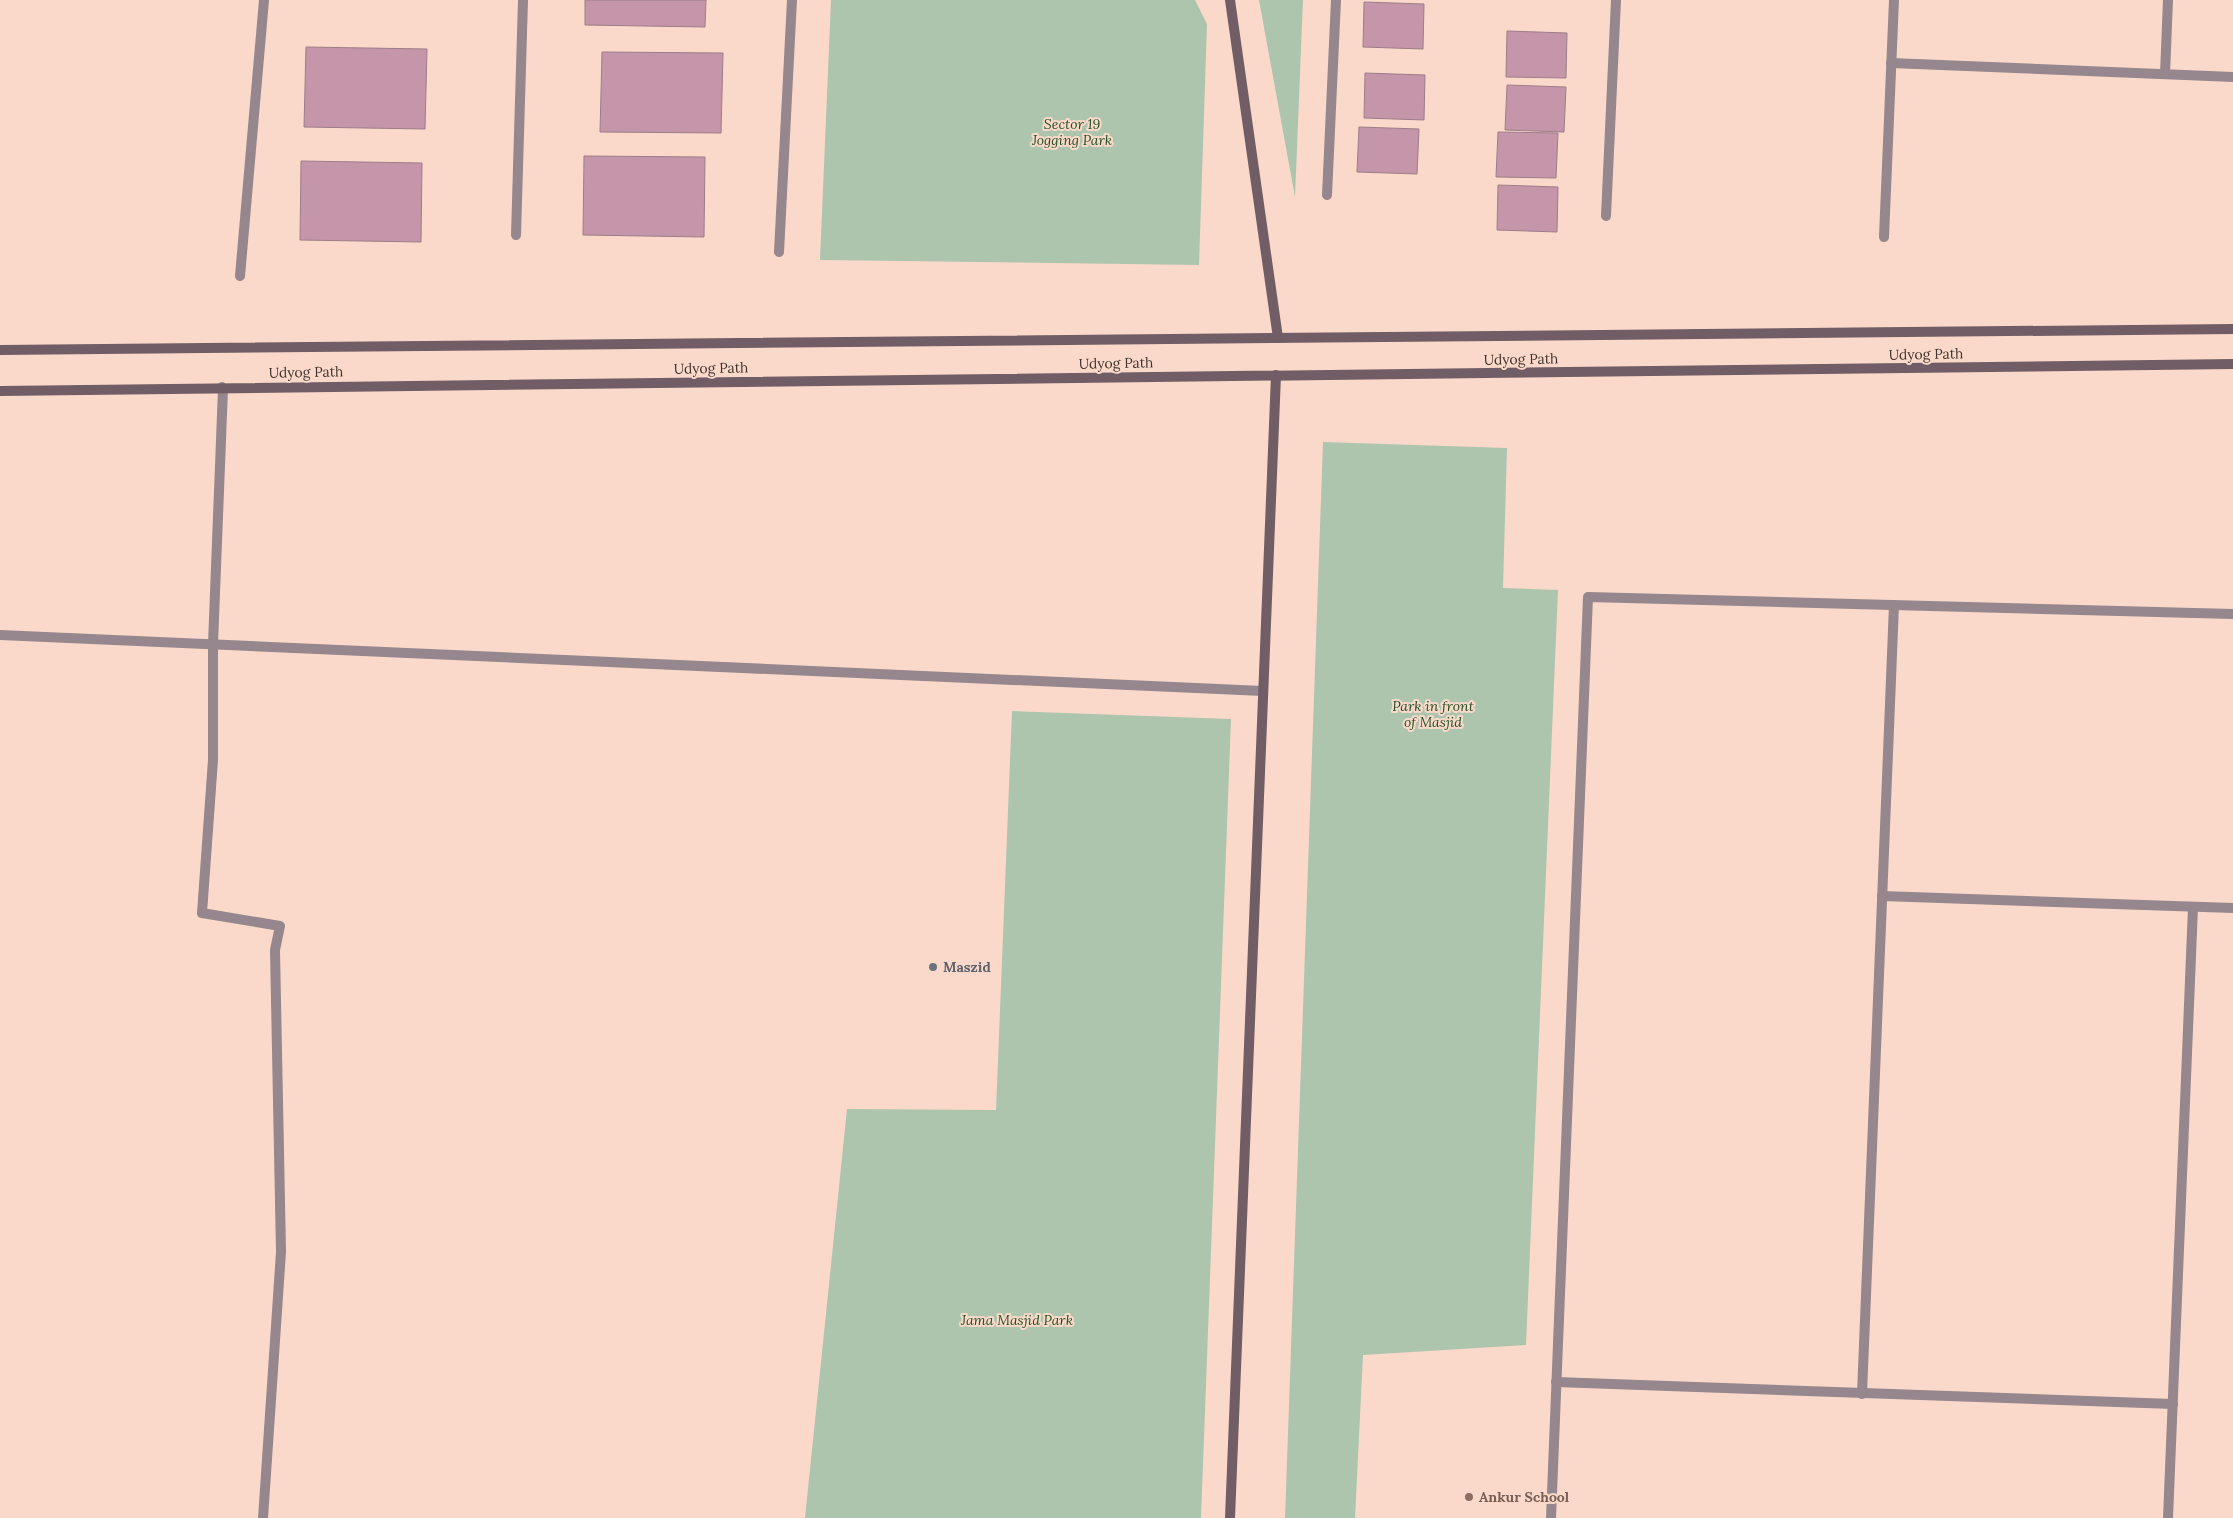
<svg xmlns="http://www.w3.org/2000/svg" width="2233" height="1518" font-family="Lora,serif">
	<rect width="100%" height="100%" fill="#fbd9ca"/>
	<g fill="#adc5ad">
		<polygon points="831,0 1195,0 1207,24 1199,265 820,260"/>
		<polygon points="1259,0 1303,0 1295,197"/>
		<polygon points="1323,442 1507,448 1503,588 1558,590 1526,1345 1363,1355 1355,1518 1285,1518"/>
		<polygon points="1012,711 1231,719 1201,1518 805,1518 847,1109 996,1110"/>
	</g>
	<g fill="#c596a9" stroke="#9c7d89">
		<polygon points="585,0 706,0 705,27 585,25"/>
		<polygon points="1364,2 1424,4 1423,49 1363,47"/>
		<polygon points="1507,31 1567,33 1566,78 1506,77"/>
		<polygon points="306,47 427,49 425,129 304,127"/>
		<polygon points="602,52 723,53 721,133 600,132"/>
		<polygon points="1365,73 1425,75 1424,120 1364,118"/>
		<polygon points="1507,85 1566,87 1564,132 1505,130"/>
		<polygon points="1359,127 1419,129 1417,174 1357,172"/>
		<polygon points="1498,132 1558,133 1556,178 1496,177"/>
		<polygon points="584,156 705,157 704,237 583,235"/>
		<polygon points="301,161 422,163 421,242 300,240"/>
		<polygon points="1498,185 1558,187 1557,232 1497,230"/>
	</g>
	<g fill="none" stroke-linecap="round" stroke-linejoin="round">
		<g stroke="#95878d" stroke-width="10">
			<polyline points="1891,63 2233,77"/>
			<polyline points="2165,74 2168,0"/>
			<polyline points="1327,195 1336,0"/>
			<polyline points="1606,216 1616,0"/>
			<polyline points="516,235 523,0"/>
			<polyline points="1884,237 1894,0"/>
			<polyline points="779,252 792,0"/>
			<polyline points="240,276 264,0"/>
			<polyline points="222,387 223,389 213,644 213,760 202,913 280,926 275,950 281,1252 263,1518"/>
			<polyline points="0,635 1263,691"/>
			<polyline points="1882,896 2233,908"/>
			<polyline points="1556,1382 2173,1404"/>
			<polyline points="1862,1394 1894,605"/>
			<polyline points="1551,1518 1588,597 2233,614"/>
			<polyline points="2168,1518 2193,907"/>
		</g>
		<g stroke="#715d65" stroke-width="10">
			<polyline points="1230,0 1278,338"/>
			<polyline points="0,350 2233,329"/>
			<polyline points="0,391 2233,364"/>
			<polyline points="1230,1518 1276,375"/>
		</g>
	</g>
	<circle fill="#6b7280" stroke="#fbd9ca" stroke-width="2" cx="933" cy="967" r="5"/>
	<circle fill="#8d6e63" stroke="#fbd9ca" stroke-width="2" cx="1469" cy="1497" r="5"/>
	<g text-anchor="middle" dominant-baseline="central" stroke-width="4" stroke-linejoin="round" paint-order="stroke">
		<g font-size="14" font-style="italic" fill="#205123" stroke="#fbd9ca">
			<text x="1072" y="124">Sector 19<tspan x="1072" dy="16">Jogging Park</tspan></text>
			<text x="1433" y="706">Park in front<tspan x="1433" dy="16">of Masjid</tspan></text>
			<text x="1017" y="1320">Jama Masjid Park</text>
		</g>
		<g font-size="14" fill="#40332d" stroke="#fbd9ca">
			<text transform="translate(1926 354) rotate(-1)">Udyog Path</text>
			<text transform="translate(1521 359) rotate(-1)">Udyog Path</text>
			<text transform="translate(1116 363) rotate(-1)">Udyog Path</text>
			<text transform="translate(711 368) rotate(-1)">Udyog Path</text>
			<text transform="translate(306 372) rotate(-1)">Udyog Path</text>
		</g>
		<g font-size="14" font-weight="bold" fill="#5b616d" stroke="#fbd9ca" text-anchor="start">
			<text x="943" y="967">Maszid</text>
		</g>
		<g font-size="14" font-weight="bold" fill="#785e54" stroke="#fbd9ca" text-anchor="start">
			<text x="1479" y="1497">Ankur School</text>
		</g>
	</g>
</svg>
